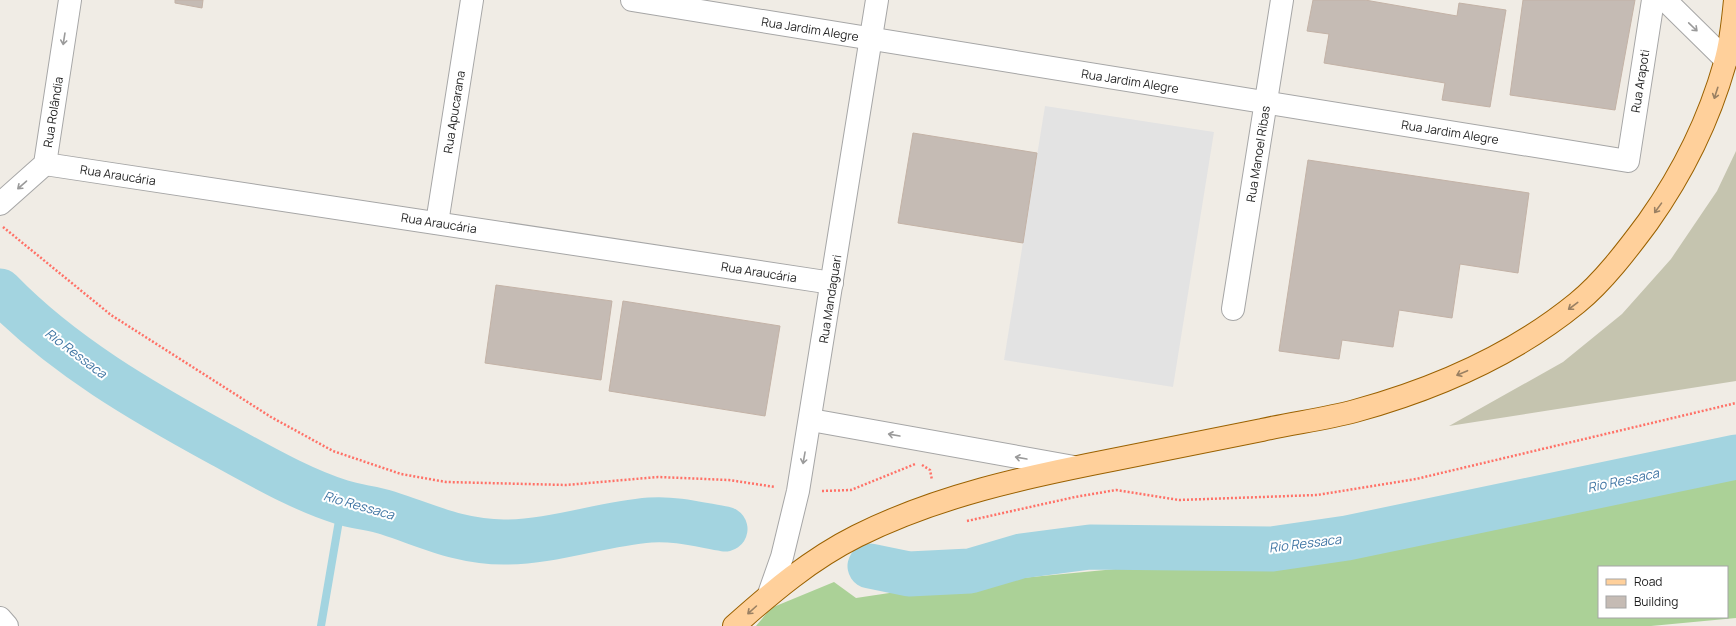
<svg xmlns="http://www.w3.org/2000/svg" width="1736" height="626" font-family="Manrope,sans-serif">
	<rect width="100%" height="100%" fill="#f0ece5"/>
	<polygon fill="#c5c4af" points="1736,151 1736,381 1449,426 1563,362 1622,314 1671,259 1717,191"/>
	<path fill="#abd197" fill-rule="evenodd" d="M1736 469V618L1651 626H756L771 608 834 582 856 598 936 586 1189 562 1324 557ZM1599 567H1727V617H1599Z"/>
	<polygon fill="#e3e3e3" points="1045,106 1214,132 1173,387 1004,360"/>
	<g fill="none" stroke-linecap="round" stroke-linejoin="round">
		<polyline stroke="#a3d4e0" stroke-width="8" points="321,626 342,503"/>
		<g stroke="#a3d4e0" stroke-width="45">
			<path d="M0 291C63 356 143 402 222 445 261 466 300 489 341 502 356 507 373 508 388 513 428 526 460 542 504 542 554 542 600 524 650 520 675 518 701 525 725 529"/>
			<polyline points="870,566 909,574 970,571 1021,556 1090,547 1272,549 1347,538 1736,457"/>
		</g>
	</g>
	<g fill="#c5bbb4" stroke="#c3b2a6">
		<polygon points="175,0 203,0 202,8 175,3"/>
		<polygon points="1313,0 1365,0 1457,16 1459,3 1506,10 1490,107 1442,100 1445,83 1324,63 1329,34 1307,31"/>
		<polygon points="1523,0 1635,0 1615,110 1510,95"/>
		<polygon points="913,133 1037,153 1023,243 898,223"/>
		<polygon points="1308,160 1529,193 1518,273 1460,264 1452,318 1399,310 1393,347 1342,340 1339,359 1279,351"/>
		<polygon points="496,285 612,301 601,380 485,363"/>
		<polygon points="623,301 780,326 765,416 609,391"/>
	</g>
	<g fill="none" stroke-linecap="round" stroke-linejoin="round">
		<g stroke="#a6a6a6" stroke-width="24">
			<g id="minor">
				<polyline points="632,0 1628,161 1653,0"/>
				<polyline points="1665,0 1726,60"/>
				<polyline points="45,164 832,283"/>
				<polyline points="0,204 45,164 70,0"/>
				<polyline points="437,223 472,0"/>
				<polyline points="1233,309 1282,0"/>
				<polyline points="811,420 1074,467"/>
				<polyline points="769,594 782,557 798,491 877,0"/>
				<polyline points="0,618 7,626"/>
			</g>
		</g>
		<g stroke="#9a6100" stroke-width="24">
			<path id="major" d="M734 626C772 592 811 559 857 536 937 496 1025 477 1112 460 1162 450 1212 440 1262 430 1293 423 1325 419 1355 411 1435 389 1512 356 1577 303 1603 282 1628 249 1648 222 1682 174 1709 120 1725 63 1731 43 1733 21 1735 0"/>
		</g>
		<g stroke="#ff7167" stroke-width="2.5" stroke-dasharray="2 2" stroke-linecap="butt">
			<polyline points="3,227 111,315 271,417 333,451 401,474 446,482 566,485 658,477 729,480 775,487"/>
			<polyline points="922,465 930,470 932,480"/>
			<polyline points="822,491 851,490 915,464"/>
			<polyline points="967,521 1075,497 1116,490 1179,500 1317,495 1416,479 1736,403"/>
		</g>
		<use href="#minor" stroke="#fff" stroke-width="22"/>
		<use href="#major" stroke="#ffd09b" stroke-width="22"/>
	</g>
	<defs><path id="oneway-shaft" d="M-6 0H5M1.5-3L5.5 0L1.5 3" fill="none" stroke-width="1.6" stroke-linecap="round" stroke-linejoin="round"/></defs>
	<g stroke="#9a9a9a">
		<use href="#oneway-shaft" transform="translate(1693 27) rotate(44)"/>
		<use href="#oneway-shaft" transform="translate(64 39) rotate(99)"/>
		<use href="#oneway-shaft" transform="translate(22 185) rotate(139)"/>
		<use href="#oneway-shaft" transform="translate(894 435) rotate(-170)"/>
		<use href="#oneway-shaft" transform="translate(804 458) rotate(100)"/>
		<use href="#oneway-shaft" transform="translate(1021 458) rotate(-170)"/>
	</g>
	<g stroke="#9a8063">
		<use href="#oneway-shaft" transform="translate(1716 93) rotate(108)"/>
		<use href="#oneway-shaft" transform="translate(1658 208) rotate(126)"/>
		<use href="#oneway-shaft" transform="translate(1573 306) rotate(143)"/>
		<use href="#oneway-shaft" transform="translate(1462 373) rotate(157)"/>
		<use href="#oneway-shaft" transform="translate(752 610) rotate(138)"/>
	</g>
	<g text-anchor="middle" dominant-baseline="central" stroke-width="4" stroke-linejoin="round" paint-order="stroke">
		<g font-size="12" fill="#1f1f1f" stroke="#fff">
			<text transform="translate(810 29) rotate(9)">Rua Jardim Alegre</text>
			<text transform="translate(1130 81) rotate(9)">Rua Jardim Alegre</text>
			<text transform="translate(1640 81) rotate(-81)">Rua Arapoti</text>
			<text transform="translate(53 112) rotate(-81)">Rua Rolândia</text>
			<text transform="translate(454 112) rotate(-81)">Rua Apucarana</text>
			<text transform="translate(1450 132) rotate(9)">Rua Jardim Alegre</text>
			<text transform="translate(1258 154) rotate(-81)">Rua Manoel Ribas</text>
			<text transform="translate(118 175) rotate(9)">Rua Araucária</text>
			<text transform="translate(439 223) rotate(9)">Rua Araucária</text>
			<text transform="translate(759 272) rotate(9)">Rua Araucária</text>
			<text transform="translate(830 299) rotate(-81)">Rua Mandaguari</text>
		</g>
		<g font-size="13" font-style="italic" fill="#4176a4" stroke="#fff">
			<text transform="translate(76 353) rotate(37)">Rio Ressaca</text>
			<text transform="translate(1623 480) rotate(-12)">Rio Ressaca</text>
			<text transform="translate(359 505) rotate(16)">Rio Ressaca</text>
			<text transform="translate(1305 543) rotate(-7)">Rio Ressaca</text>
		</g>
	</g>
	<rect x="1598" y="566" width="130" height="52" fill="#ffffff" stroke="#a5a5a5"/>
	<rect x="1606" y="579" width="20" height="6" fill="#ffd09b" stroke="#a5a5a5"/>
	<text x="1634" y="586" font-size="12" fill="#1f1f1f">Road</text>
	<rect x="1606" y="596" width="20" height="12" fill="#c5bbb4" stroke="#a5a5a5"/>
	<text x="1634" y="606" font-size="12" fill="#1f1f1f">Building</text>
</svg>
